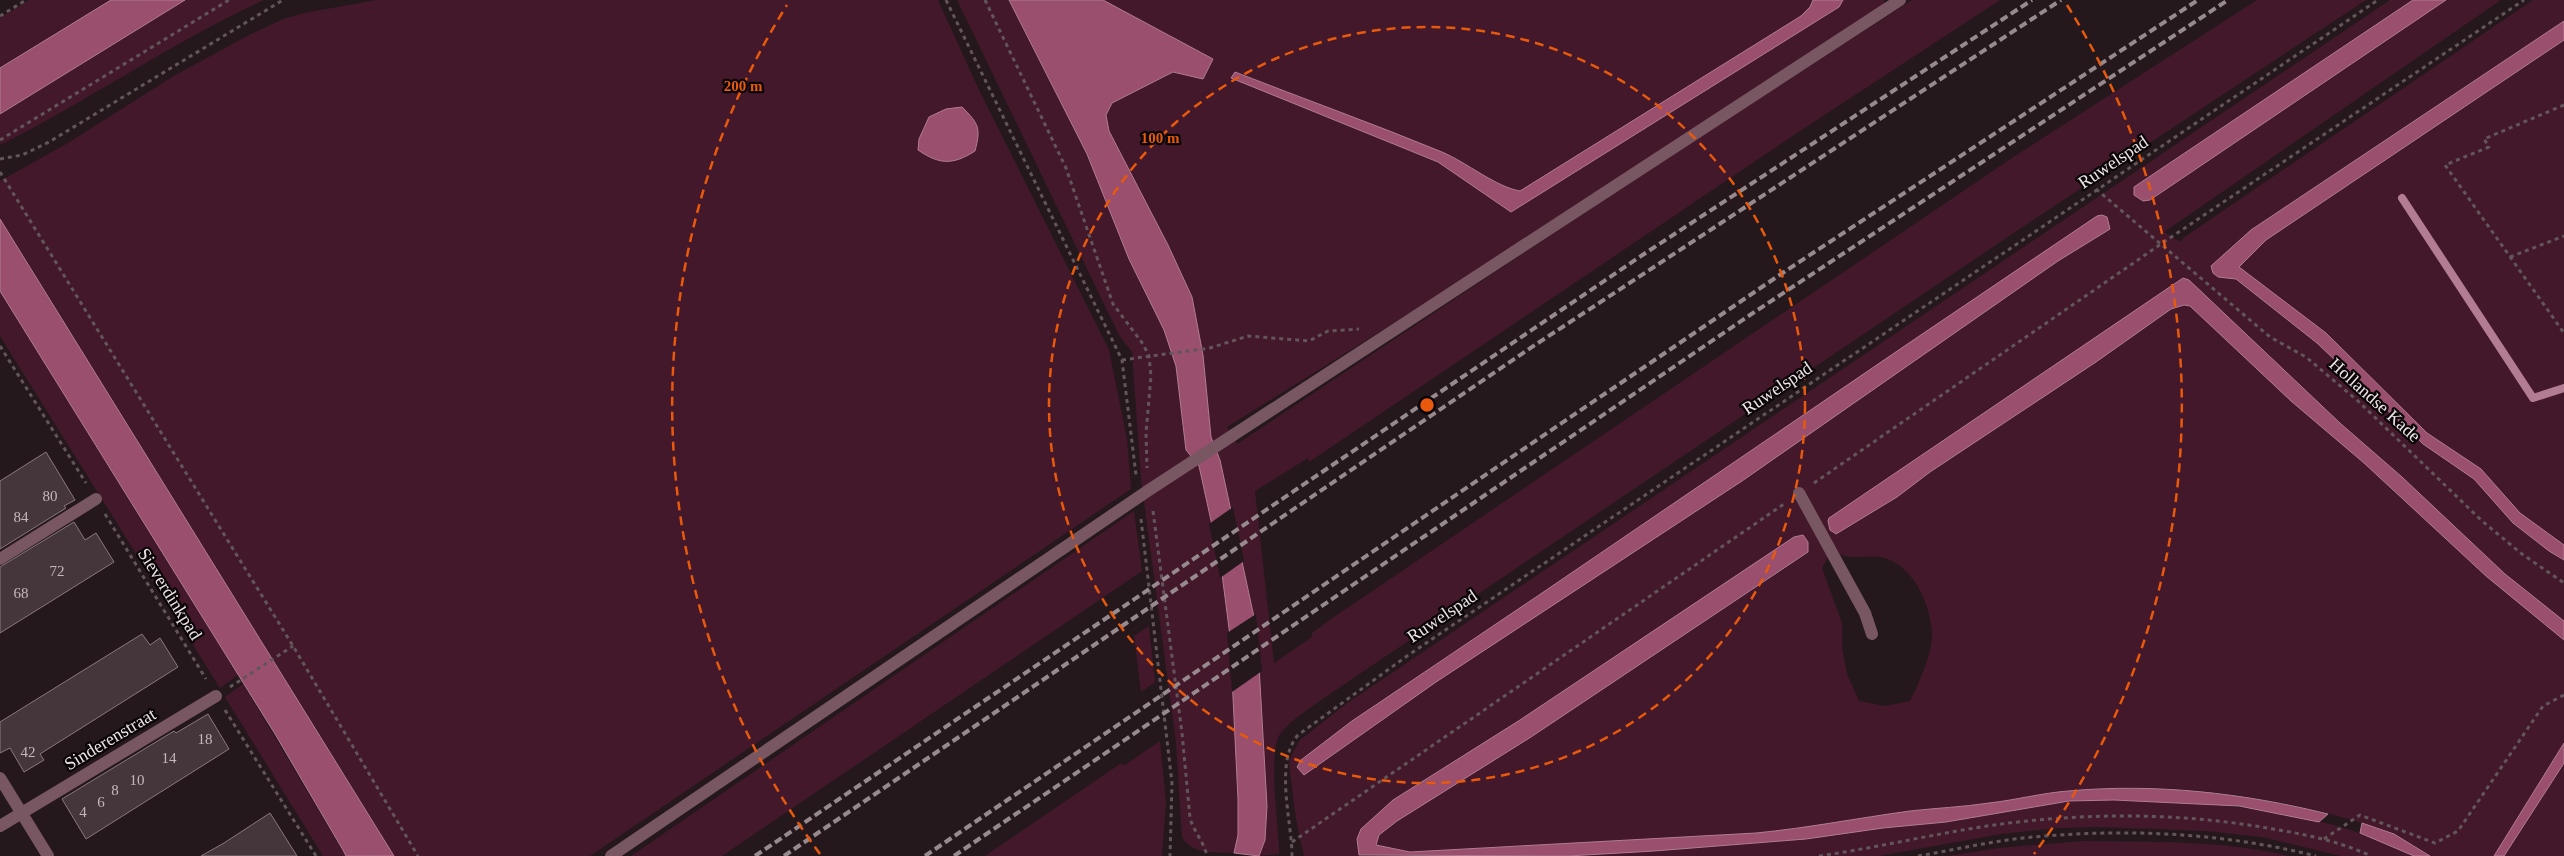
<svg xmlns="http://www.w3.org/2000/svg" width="2564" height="856" font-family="Georgia,serif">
	<rect width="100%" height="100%" fill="#25181d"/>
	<g fill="#43182b" fill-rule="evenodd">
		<polygon points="29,0 111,0 0,68 0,18"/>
		<path d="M185 0H264C172 42 90 100 0 145V114Z"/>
		<polygon points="377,0 938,0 979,90 1109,350 1127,439 1131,489 590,856 394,856 0,219 0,181 68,143 172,77 247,36 283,19 304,13"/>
		<path d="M957 0H1009L1087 154 1129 259 1164 330 1176 366 1183 427 1194 460 1199 465 1228 589 1238 692V835L1234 853C1216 852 1192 855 1182 837L1176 743 1141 479 1132 352 1119 335Z"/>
		<path d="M1103 0H1813L1810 7 1801 16 1520 191C1495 187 1467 162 1442 152 1374 124 1304 99 1235 72L1232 78 1438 162 1511 212 1839 7 1843 0H1884L1885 4 1437 296 1227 427 1237 444 1611 195 1912 0H2000L1791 137 1309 462 1308 458 1255 491 1274 663 1312 637V633L1331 619 2015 156 2257 0H2366L2027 224 1352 679C1337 690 1284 722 1278 738 1269 762 1278 821 1279 848V854L1259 856 1265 840 1267 806 1257 631 1220 460 1211 437 1203 355 1192 297 1168 245 1109 131 1106 115 1112 103 1174 72 1213 59Z"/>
		<path d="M2390 0H2413L2134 187 2143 201 2150 200 2446 0H2501L2164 232 2180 242 2183 238 2533 0H2564V21L2251 230 2213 273 2218 277 2236 279 2317 343 2422 444 2474 479 2513 523 2549 551 2564 560V621L2505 574 2402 477 2341 424 2189 280 2183 279 1829 518 1828 521 1833 534H1836L1897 497 1930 472 2095 362 2171 309 2184 305 2190 306 2291 401 2364 463 2486 576 2564 640V743L2494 856H2430L2394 834 2380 829C2283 796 2168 780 2067 791 2040 794 2014 800 1988 803 1962 807 1935 808 1909 811 1858 818 1807 828 1756 833L1410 852 1375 845 1379 835 1397 821 1531 737 1808 553V542L1803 535 1794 537 1520 720 1393 800 1359 855 1364 856H1304L1296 819 1289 763 1291 756 1300 740 1346 704ZM2109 229 2058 261 1742 481 1436 682 1304 775 1535 599 1997 283ZM1839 554C1853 560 1867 555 1881 557 1913 564 1930 603 1932 632 1933 652 1919 684 1910 701L1885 706 1859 701 1847 674 1842 648V623L1822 568 1828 557Z"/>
		<polygon points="2564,40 2564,545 2520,513 2481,469 2427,433 2326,333 2239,267 2266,240"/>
		<polygon points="0,291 238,675 220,688 0,336"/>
		<polygon points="1134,511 1142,571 722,856 631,856"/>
		<polygon points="1149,626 1155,682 1141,692 1134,636"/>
		<polygon points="243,684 346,856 323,856 225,697"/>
		<polygon points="1160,741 1166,802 1162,856 985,856 1120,764 1125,765"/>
		<polygon points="2564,763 2564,856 2504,856"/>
		<path d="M2114 800C2215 803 2322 808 2414 856H2341L2262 837 2206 831 2099 827 2059 828 2001 834 1879 856H1568L1806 839 1883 828 1946 822 2069 801Z"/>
		<path d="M2084 841C2153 842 2222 840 2289 856H1948L1998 848Z"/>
	</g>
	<g fill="#994f6d" stroke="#b27c92">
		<polygon points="111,0 185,0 0,114 0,68"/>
		<polygon points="1009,0 1103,0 1213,59 1203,79 1173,72 1112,103 1106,115 1109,131 1168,245 1192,297 1203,355 1211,437 1220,460 1257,631 1267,806 1265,840 1259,856 1234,853 1238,835 1238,799 1230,636 1221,566 1199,466 1186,450 1176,366 1164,330 1129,259 1087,154"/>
		<path d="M1813 0H1843L1839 7 1511 212 1438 162 1231 78 1235 72C1304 99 1374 124 1442 152 1466 162 1496 187 1520 191L1801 16 1810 7Z"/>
		<polygon points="2413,0 2446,0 2150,200 2143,201 2134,195 2134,187"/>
		<polygon points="2564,21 2564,40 2266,240 2239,267 2326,333 2427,433 2481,469 2520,513 2564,545 2564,560 2549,551 2513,523 2474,479 2423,444 2317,343 2236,279 2218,277 2213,273 2211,266 2251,230"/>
		<path d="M962 107C979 124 981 128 975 151 953 165 940 165 918 150L919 139 929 117 946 109Z"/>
		<path d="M2102 215 2107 217 2110 229 2058 261 1742 481 1436 682 1304 775 1297 767 1301 760 1352 721C1602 554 1848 383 2097 216Z"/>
		<polygon points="0,219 394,856 346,856 343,850 275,734 0,291"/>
		<polygon points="2183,278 2189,280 2341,424 2402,477 2505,574 2564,621 2564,640 2486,576 2364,463 2291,401 2190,306 2184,305 2171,309 2096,362 1930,472 1897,497 1836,534 1830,530 1828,521 1829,518"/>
		<path d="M1803 535 1808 542V552L1531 737 1397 821 1379 835 1376 845 1410 852 1756 833C1808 828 1858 818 1910 811 1936 808 1963 807 1989 803 2016 800 2042 793 2068 791 2155 783 2244 793 2328 814L2319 822 2239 806 2114 800 2069 801 1946 822 1883 828 1806 839 1654 851 1568 856 1359 855 1357 839 1361 829 1393 800 1520 720 1794 537Z"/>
		<polygon points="2564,743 2564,763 2504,856 2494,856"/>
		<polygon points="2362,823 2394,834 2430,856 2414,856 2360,833"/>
	</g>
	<g fill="#25181d">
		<polygon points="1233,507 1244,561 1220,578 1209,524"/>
		<polygon points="1256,614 1262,671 1232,692 1227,633"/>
	</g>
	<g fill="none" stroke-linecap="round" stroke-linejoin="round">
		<polyline stroke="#b27c92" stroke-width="8" points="2402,198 2533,398 2564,388"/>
	</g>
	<g fill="#45363b" stroke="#8a787e">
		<polygon points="46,452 75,500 64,506 66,508 0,549 0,481"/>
		<polygon points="74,522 85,540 96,533 114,562 0,633 0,567"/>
		<polygon points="142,634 150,645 160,638 178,667 40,754 44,760 24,772 10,748 0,753 0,722"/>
		<polygon points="208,714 229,749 86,839 62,799 174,731 176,733"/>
		<polygon points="270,813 297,856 201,856 224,843"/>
	</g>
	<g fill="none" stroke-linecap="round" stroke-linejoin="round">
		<g stroke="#62565b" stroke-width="3" stroke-dasharray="4 4" stroke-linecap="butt">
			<polyline points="946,0 1122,360 1136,475"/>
			<polyline points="985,0 1066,168 1113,304 1143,344 1149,356 1151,376 1146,433 1147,468"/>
			<polyline points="0,16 26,0"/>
			<polyline points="2564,105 2484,139 2489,147 2445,165 2564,333"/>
			<polyline points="0,140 229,0"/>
			<polyline points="0,159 22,155 49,142 283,0"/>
			<polyline points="0,172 293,646 418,856"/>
			<polyline points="2096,189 2270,337 2306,357 2358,401 2482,521 2522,554 2564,583"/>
			<polyline points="2510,257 2564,236"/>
			<polyline points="0,346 86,483"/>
			<polyline points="1122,360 1210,348 1248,336 1309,341 1328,331 1359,329"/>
			<polyline points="1814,483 2161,244 2524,0"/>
			<path d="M1153 511 1182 733 1190 818C1194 832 1204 842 1207 856"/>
			<polyline points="105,514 206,679"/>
			<polyline points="1141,519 1172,783 1170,856"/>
			<polyline points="230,687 293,646"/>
			<polyline points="225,710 316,856"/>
			<polyline points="2324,839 2360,815 2435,843 2458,831 2543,706 2564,695"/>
			<polyline points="1292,842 1784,504"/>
			<path d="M1292 856C1292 821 1274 763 1298 735L1407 656 2378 0"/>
			<path d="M1819 856C1882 847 1945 831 2009 823 2092 813 2178 813 2261 827 2298 833 2337 840 2371 856"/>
			<path d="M1918 856C1953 850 1988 842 2023 838 2121 828 2220 832 2316 856"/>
		</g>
		<g stroke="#785763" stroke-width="12">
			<polyline points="1799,493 1865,613 1872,634"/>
			<polyline points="0,559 96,499"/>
			<polyline points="0,778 48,856"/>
			<polyline points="0,826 216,696"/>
			<polyline points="611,856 1149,490 1900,0"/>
		</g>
		<g stroke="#968a8e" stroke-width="4" stroke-dasharray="8 4" stroke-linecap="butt">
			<polyline points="755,856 1644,254 2032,0"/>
			<polyline points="784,856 1535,345 2061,0"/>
			<polyline points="925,856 1784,272 2198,0"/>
			<polyline points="954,856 1750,315 2228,0"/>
		</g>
	</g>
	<g fill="none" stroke="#e8590c" stroke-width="2.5" stroke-dasharray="9 6">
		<circle cx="1427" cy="405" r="378"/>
		<path d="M820 854A755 755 0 0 1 787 5M2067 5A755 755 0 0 1 2034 854"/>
	</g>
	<g text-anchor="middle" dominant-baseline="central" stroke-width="4.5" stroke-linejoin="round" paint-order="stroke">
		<g font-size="15" fill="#c4b8bc">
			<text x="50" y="496">80</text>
			<text x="21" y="517">84</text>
			<text x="57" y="571">72</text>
			<text x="21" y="593">68</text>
			<text x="205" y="739">18</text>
			<text x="28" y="752">42</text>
			<text x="169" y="758">14</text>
			<text x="137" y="780">10</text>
			<text x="115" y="790">8</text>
			<text x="101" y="802">6</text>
			<text x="83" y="812">4</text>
		</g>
		<g font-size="18" fill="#eee4e7" stroke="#0a0507">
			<text transform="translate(2113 162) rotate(-34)">Ruwelspad</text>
			<text transform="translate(1777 388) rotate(-34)">Ruwelspad</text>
			<text transform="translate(2375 400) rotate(42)">Hollandse Kade</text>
			<text transform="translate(170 594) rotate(58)">Sieverdinkpad</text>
			<text transform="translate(1442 616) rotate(-34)">Ruwelspad</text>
			<text transform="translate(110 739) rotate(-31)">Sinderenstraat</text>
		</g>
	</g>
	<circle cx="1427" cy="405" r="8" fill="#e8590c" stroke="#0a0507" stroke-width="2.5"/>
	<g font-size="15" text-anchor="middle" font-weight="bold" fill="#e8590c" stroke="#0a0507" stroke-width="4.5" stroke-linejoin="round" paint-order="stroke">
		<text x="743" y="91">200 m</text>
		<text x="1160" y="143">100 m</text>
	</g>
</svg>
